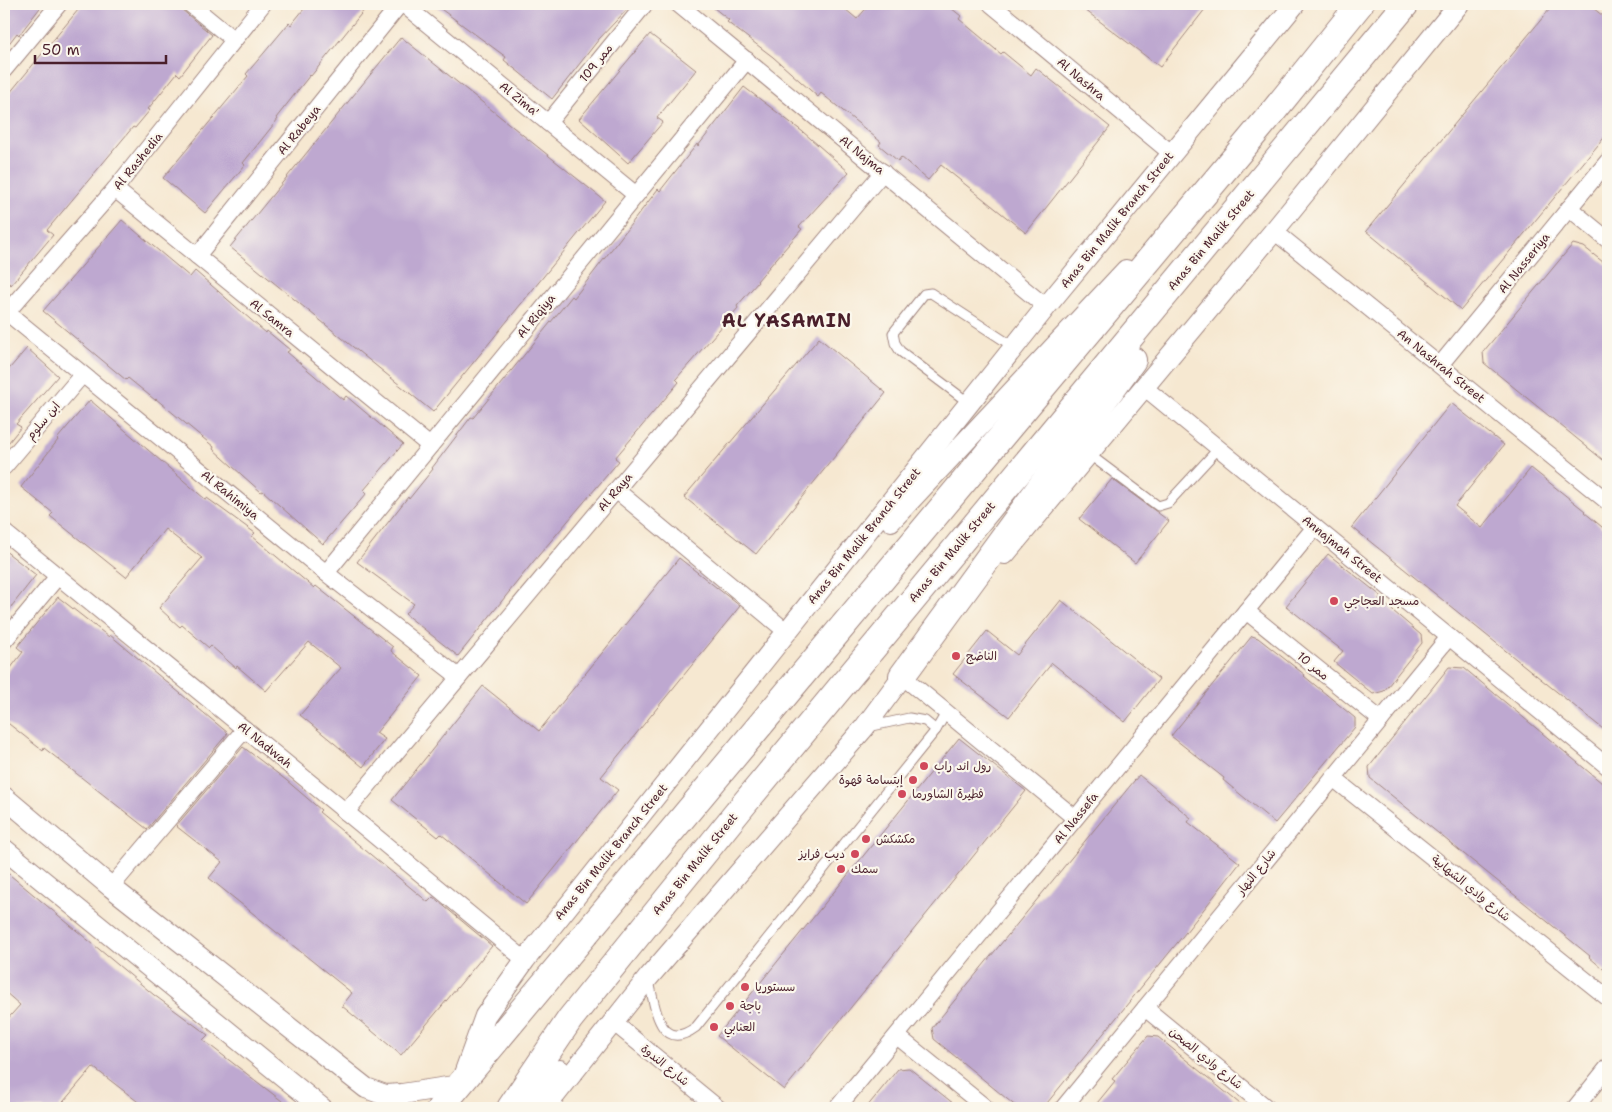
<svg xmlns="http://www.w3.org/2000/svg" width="1612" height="1112" font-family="'Shantell Sans','Playpen Sans Arabic',sans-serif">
	<rect width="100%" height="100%" fill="#fbf7ec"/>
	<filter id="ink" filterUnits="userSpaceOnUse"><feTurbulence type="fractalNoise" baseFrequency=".02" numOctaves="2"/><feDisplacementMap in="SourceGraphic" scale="10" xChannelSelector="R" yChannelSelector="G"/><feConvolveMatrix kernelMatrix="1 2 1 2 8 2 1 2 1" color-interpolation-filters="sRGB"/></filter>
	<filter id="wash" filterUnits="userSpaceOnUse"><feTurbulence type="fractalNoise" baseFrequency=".0096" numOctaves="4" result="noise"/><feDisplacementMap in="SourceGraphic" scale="20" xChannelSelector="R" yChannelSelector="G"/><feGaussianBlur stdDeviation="1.12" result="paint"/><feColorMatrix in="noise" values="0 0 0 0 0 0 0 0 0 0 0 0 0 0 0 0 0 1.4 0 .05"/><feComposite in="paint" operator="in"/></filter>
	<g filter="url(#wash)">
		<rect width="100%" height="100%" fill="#f6e8d1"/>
		<g id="blocks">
			<g fill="#bea8d0">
				<polygon points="4,4 43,4 19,35 17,33 4,50"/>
				<polygon points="83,4 175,4 212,35 180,76 177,73 148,109 150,110 135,128 133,127 47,230 53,235 11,285 4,279 4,208 10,201 4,196 4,100"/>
				<polygon points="308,4 369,4 311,76 310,75 276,118 278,119 243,163 245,165 205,213 163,178 248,76 246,74 264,53 289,23 291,25"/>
				<polygon points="434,4 632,4 599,39 552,99 504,60 506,57"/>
				<polygon points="709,4 839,4 857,19 870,4 946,4 961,16 959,19 1001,54 1003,52 1031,75 1036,68 1110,127 1026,233 941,165 928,180 901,157 898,161 879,145 881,142 848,115 821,93 818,97 773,57 727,22 729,20"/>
				<polygon points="1077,4 1209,4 1160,67"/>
				<polygon points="1554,4 1588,4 1608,20 1608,133 1461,310 1366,231"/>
				<polygon points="650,34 696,70 657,118 663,122 628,163 579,119"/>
				<polygon points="401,37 605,201 433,412 230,247"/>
				<polygon points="744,87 803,132 849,172 799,227 802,229 757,281 758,282 737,306 738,308 676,379 679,382 615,458 619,461 533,562 458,656 405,614 414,604 357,562 408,497 409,499 433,469 432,468 471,417 473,418 572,296 574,298 658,189 660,191 697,144 698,146"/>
				<polygon points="122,220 190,277 195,271 266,333 267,331 290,350 287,352 343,400 346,396 403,444 364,490 367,493 323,544 263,491 261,492 213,449 214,447 156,399 155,400 128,378 126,380 43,311"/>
				<polygon points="1573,244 1584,247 1608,266 1608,464 1484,363 1483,352"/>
				<polygon points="819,338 886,393 756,554 684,497"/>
				<polygon points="27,348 58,376 16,424 21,427 4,448 4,375"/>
				<polygon points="90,400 205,499 207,498 255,533 252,536 314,588 316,586 393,647 391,651 422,676 376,733 385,739 363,767 300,715 341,668 309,642 266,691 237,666 236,668 211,646 209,648 182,625 180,627 159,608 202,558 165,529 126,577 50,516 53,513 21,487 58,440 57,439"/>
				<polygon points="1451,403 1504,445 1455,506 1482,528 1531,468 1585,511 1584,512 1608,532 1608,733 1352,527"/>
				<polygon points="1112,479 1169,521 1135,563 1079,519"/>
				<polygon points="4,550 36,575 4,616"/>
				<polygon points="1328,554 1381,596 1379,599 1421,635 1422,643 1384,691 1373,694 1334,662 1343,651 1286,606"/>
				<polygon points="679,558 740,606 601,777 618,790 526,904 441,834 438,837 392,800 483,686 539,731"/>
				<polygon points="58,597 109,637 110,635 228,733 147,829 44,748 43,751 4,720 4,677 23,652 17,647"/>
				<polygon points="1061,600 1159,679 1125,722 1052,663 1009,717 953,674 987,631 1017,655"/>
				<polygon points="1252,636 1258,638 1305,675 1304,676 1355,718 1355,727 1275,823 1223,780 1224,778 1171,736"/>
				<polygon points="1449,667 1464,668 1608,788 1608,973 1589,957 1590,956 1370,778 1369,767"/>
				<polygon points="959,738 1026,791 784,1090 717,1036"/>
				<polygon points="243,747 286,780 321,810 319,812 428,902 433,897 492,946 401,1055 342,1006 352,993 209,878 222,862 176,826"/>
				<polygon points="1139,775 1191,818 1188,822 1240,863 1182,937 1043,1108 1018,1108 934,1039 932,1028"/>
				<polygon points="4,870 154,995 208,1035 203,1040 291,1108 146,1108 93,1067 58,1108 4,1108 4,1023 20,1005 4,991"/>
				<polygon points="1148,1036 1158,1037 1245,1108 1093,1108 1115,1081 1112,1079"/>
				<polygon points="909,1068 959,1108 866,1108 898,1069"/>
			</g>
		</g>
	</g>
	<g filter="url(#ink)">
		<use href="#blocks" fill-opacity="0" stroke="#a0847e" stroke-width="1"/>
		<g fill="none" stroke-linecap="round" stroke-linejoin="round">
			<g stroke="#a0847e" stroke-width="11">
				<g id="service">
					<polyline points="969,403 900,351 895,343 893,333 924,294 931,293 1014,347"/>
					<polyline points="1090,455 1158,506 1168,503 1219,448"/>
					<polyline points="868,727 909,718 925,721 936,730"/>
					<path d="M649 981C655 1006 659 1054 696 1027L936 730 946 713"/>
				</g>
			</g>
			<g stroke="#a0847e" stroke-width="18">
				<g id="minor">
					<polyline points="190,4 234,40"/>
					<polyline points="403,4 636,195"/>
					<polyline points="678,4 1046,307"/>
					<polyline points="991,4 1171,153"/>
					<polyline points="4,70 59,4"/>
					<polyline points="548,123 645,4"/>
					<polyline points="115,189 430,446"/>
					<polyline points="1569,208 1608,240"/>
					<polyline points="1274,231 1608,502"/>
					<polyline points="197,256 400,4"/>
					<polyline points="4,310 326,573 459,677"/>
					<polyline points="7,312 115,189 263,4"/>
					<polyline points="1440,365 1608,161"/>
					<polyline points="1145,388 1608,767"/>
					<polyline points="4,467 82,375"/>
					<polyline points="616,490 787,632"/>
					<polyline points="4,532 346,812 525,960"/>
					<polyline points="326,573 747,60"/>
					<polyline points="1246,611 1381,720"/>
					<polyline points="4,641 58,576"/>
					<polyline points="902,676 1075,818"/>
					<polyline points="1333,778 1608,998"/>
					<polyline points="346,812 883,172"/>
					<polyline points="111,887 245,729"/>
					<polyline points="1145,1008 1267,1108"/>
					<polyline points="613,1022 718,1108"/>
					<polyline points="897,1036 986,1108"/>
					<polyline points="837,1108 1315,527"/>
					<polyline points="1063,1108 1449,637"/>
					<polyline points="1575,1108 1608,1067"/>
				</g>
			</g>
			<g stroke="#a0847e" stroke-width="22">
				<g id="tertiary">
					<polyline points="891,521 1126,270"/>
					<polyline points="1005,554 1274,231 1459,4"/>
					<polyline points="4,797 111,887 366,1088 385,1095 402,1094 460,1085 485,1016 525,960 1046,307 1295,4"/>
					<polyline points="4,849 322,1108"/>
					<polyline points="524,1108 560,1070"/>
					<polyline points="545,1108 648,978 864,728 910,666"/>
				</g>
			</g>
			<g stroke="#a0847e" stroke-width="28">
				<g id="primary">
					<polyline points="902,676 1133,360"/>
					<polyline points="440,1108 1272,113 1360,4"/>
					<polyline points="510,1108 570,1019 744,804 1406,4"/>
				</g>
			</g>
			<use href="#service" stroke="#fff" stroke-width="9"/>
			<use href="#minor" stroke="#fff" stroke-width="16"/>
			<use href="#tertiary" stroke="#fff" stroke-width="20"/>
			<use href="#primary" stroke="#fff" stroke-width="26"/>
		</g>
	</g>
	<g fill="#d1495b" stroke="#fbf7ec" stroke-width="2">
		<circle cx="1334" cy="601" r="5"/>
		<circle cx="956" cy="656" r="5"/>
		<circle cx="924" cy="766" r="5"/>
		<circle cx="913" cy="780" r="5"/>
		<circle cx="902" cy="794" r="5"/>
		<circle cx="866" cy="839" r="5"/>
		<circle cx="855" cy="854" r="5"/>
		<circle cx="841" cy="869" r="5"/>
		<circle cx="745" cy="987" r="5"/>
		<circle cx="730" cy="1006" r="5"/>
		<circle cx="714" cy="1027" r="5"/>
	</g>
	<g text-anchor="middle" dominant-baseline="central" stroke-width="4.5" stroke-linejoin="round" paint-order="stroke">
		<g font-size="12" fill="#4a1f2b" stroke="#fbf7ec">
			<text transform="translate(596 63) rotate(-51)">ممر 109</text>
			<text transform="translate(1081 79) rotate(40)">Al Nashra</text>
			<text transform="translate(519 99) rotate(39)">Al Zima'</text>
			<text transform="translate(299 130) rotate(-51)">Al Rabeya</text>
			<text transform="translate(862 155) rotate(39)">Al Najma</text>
			<text transform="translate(138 161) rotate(-51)">Al Rashedia</text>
			<text transform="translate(1117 220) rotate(-51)">Anas Bin Malik Branch Street</text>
			<text transform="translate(1211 240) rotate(-50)">Anas Bin Malik Street</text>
			<text transform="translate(1524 263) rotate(-51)">Al Nasseriya</text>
			<text transform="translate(536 316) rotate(-51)">Al Riqiya</text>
			<text transform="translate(272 318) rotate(39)">Al Samra</text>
			<text transform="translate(1441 366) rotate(39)">An Nashrah Street</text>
			<text transform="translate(43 421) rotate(-50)">ابن سلوم</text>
			<text transform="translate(615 492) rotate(-50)">Al Raya</text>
			<text transform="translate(230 495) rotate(39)">Al Rahimiya</text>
			<text transform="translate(864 536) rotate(-51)">Anas Bin Malik Branch Street</text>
			<text transform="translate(1342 549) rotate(39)">Annajmah Street</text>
			<text transform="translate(952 552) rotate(-50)">Anas Bin Malik Street</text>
			<text transform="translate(1313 666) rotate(39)">ممر 10</text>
			<text transform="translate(265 745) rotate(39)">Al Nadwah</text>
			<text transform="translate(1076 818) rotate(-51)">Al Nassefa</text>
			<text transform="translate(611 852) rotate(-51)">Anas Bin Malik Branch Street</text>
			<text transform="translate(695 864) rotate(-51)">Anas Bin Malik Street</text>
			<text transform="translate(1256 872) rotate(-51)">شارع النهار</text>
			<text transform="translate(1471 888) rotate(39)">شارع وادي الشهابية</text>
			<text transform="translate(1206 1058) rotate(39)">شارع وادي الصحن</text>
			<text transform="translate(665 1065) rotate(39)">شارع الندوة</text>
		</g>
		<g font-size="12" fill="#4a1f2b" stroke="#fbf7ec" text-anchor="start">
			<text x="1344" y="601">مسجد العجاجي</text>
			<text x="966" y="656">الناضج</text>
			<text x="934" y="766">رول اند راب</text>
			<text x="903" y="780" text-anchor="end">إبتسامة قهوة</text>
			<text x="912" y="794">فطيرة الشاورما</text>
			<text x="876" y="839">مكشكش</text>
			<text x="845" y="854" text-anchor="end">ديب فرايز</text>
			<text x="851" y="869">سمك</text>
			<text x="755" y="987">سستوريا</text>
			<text x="740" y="1006">باجة</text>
			<text x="724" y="1027">العنابي</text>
		</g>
		<g font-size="18" font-weight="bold" letter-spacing="1" fill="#4a1f2b" stroke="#fbf7ec">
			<text x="787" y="321">AL YASAMIN</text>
		</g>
	</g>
	<rect width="1612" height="1112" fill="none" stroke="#fbf7ec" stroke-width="20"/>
	<path d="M35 55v8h131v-8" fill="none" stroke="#4a1f2b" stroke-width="2.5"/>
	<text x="42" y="55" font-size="15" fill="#4a1f2b" stroke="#fbf7ec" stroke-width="4" paint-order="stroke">50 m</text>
</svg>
